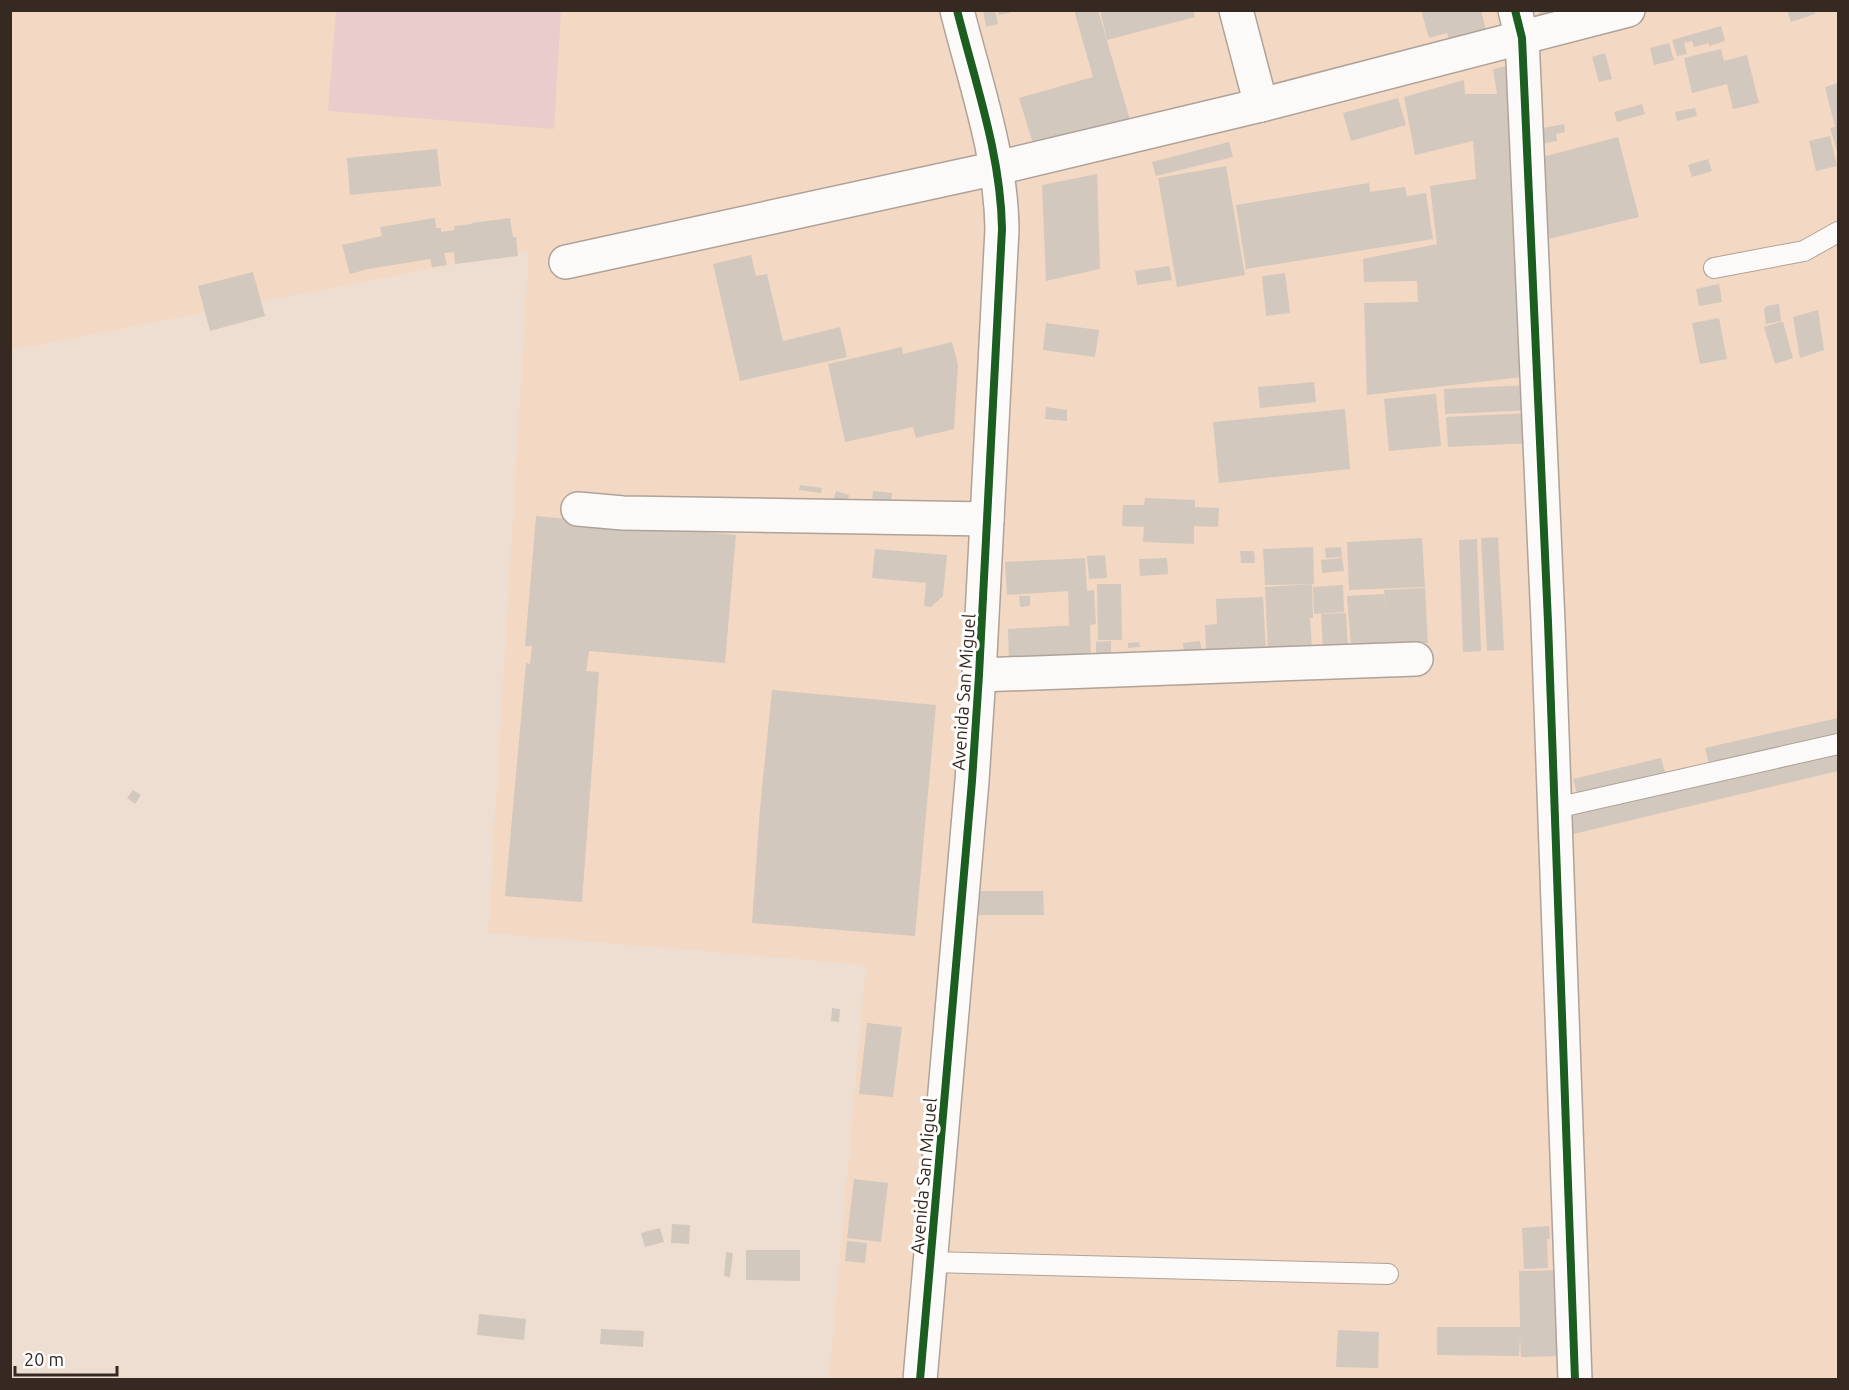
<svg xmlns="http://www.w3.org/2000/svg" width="1849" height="1390" font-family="Ubuntu,sans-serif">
	<rect width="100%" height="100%" fill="#eeded2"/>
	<polygon fill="#f3d8c3" points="11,11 1838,11 1838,1379 829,1379 866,965 488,933 529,250 11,350"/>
	<polygon fill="#e9cccb" points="336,11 561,11 554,129 328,111"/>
	<g fill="#d2c8bd">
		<polygon points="983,10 995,10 998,24 986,27"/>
		<polygon points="998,10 1010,10 1010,13 999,15"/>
		<polygon points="1074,10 1098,10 1130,120 1034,147 1019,98 1093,77"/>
		<polygon points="1100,10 1193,10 1195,17 1107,40"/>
		<polygon points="1421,10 1481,10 1486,30 1449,41 1447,33 1429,38"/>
		<polygon points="1538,10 1560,10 1560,11 1540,17"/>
		<polygon points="1787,10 1814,10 1815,14 1791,22"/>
		<polygon points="1721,26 1725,41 1709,46 1709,43 1694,47 1692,41 1684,43 1687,54 1677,56 1672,40"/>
		<polygon points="1669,43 1674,60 1654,65 1650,48"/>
		<polygon points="1721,49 1724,61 1747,55 1759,103 1733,109 1727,84 1692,93 1684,58"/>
		<polygon points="1605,53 1612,79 1599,82 1592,57"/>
		<polygon points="1520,63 1530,376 1367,395 1364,303 1418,302 1417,281 1364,282 1363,259 1437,244 1430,186 1476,179 1473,141 1415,155 1404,97 1464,80 1465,94 1497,94 1493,69"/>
		<polygon points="1838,83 1838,154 1830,128 1835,127 1825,87"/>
		<polygon points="1398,98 1406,125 1351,141 1343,113"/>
		<polygon points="1642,104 1645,114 1617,122 1614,112"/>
		<polygon points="1695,108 1697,116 1677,121 1675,112"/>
		<polygon points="1564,124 1565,132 1556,134 1557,141 1541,144 1538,129"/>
		<polygon points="1830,136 1837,166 1816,171 1809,141"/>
		<polygon points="1618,137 1639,217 1536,242 1531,160"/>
		<polygon points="1229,142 1233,157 1156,176 1152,162"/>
		<polygon points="437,149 441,186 350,195 347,158"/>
		<polygon points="1708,159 1712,171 1692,177 1688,165"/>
		<polygon points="1226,166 1245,275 1177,287 1158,178"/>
		<polygon points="1097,174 1100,269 1046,281 1042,185"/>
		<polygon points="1369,183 1370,192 1405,187 1407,196 1426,193 1433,239 1246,269 1236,205"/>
		<polygon points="435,218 436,228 441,228 441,232 455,230 454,226 472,224 471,223 510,218 513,237 516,237 518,256 455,264 454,252 444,253 447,265 432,267 430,259 368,269 350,274 342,245 382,236 380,227"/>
		<polygon points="751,255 756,276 767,274 783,341 840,327 847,357 740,381 713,264"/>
		<polygon points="1169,266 1172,280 1137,285 1135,271"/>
		<polygon points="253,272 265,316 210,331 198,286"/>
		<polygon points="1285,273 1290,313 1266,316 1262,276"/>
		<polygon points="1719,284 1722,302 1699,306 1696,289"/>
		<polygon points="1779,304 1781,321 1766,324 1764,309 1767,306"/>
		<polygon points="1818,310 1824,350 1800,358 1793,317"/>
		<polygon points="1719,318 1727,359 1700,364 1692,323"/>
		<polygon points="1780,322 1783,322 1793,358 1775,364 1764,327"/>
		<polygon points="1046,323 1099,330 1095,357 1043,350"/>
		<polygon points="952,342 958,365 954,429 916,438 913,427 845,442 828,364 902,347 903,354"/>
		<polygon points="1314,382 1316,402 1260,408 1258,387"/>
		<polygon points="1530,385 1531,410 1445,414 1444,389"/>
		<polygon points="1436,394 1441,446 1389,451 1384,399"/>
		<polygon points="1046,407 1067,410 1067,421 1045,419"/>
		<polygon points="1345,409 1350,469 1219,483 1213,422"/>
		<polygon points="1531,413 1533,443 1448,447 1446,417"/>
		<polygon points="800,485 822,488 821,493 799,490"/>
		<polygon points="836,491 849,495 846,509 832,505"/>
		<polygon points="873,491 892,493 891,504 872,502"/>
		<polygon points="1145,498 1195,500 1195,507 1219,508 1218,527 1194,526 1194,544 1143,542 1144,527 1122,526 1123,505 1144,505"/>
		<polygon points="536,516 736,535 725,663 589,651 586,671 599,672 582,902 505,896 526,663 530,664 532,646 525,646"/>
		<polygon points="1498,537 1504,650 1487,651 1481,538"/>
		<polygon points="1422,538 1425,587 1349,590 1347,542"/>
		<polygon points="1477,539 1481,651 1463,652 1459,540"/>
		<polygon points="1313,547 1314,584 1265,585 1263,549"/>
		<polygon points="1341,547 1342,557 1326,558 1325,548"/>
		<polygon points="875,549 947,555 943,596 931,607 924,606 926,583 872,578"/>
		<polygon points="1240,551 1254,551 1255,563 1241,563"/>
		<polygon points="1105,555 1107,578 1089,579 1087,556"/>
		<polygon points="1085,558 1087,591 1094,590 1096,624 1090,625 1091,658 1009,663 1008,629 1078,625 1069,625 1068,591 1007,595 1005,562"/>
		<polygon points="1167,558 1168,574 1140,576 1139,559"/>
		<polygon points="1342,558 1344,571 1322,573 1321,560"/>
		<polygon points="1097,584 1121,584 1122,640 1098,640"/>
		<polygon points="1312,584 1313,618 1310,618 1312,648 1268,651 1265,587"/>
		<polygon points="1343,585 1344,612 1314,614 1313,587"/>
		<polygon points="1425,588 1428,643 1351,645 1347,596 1384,594 1386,613 1384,590"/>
		<polygon points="1019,596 1030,596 1030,606 1020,607"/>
		<polygon points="1263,597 1266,652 1206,652 1205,625 1217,624 1216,599"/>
		<polygon points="1346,613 1348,651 1323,652 1321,614"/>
		<polygon points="1111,641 1111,655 1096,655 1096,642"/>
		<polygon points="1200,641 1202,653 1184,655 1183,643"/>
		<polygon points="1139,642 1140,647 1128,648 1128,643"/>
		<polygon points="772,690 936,705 915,936 752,923 760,808"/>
		<polygon points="1838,718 1838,739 1710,768 1705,748"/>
		<polygon points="1838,749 1838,771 1569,835 1563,813"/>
		<polygon points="1661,758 1666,776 1578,797 1573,779"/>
		<polygon points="133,790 141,795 135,804 127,798"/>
		<polygon points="979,891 1043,891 1044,915 979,915"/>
		<polygon points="832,1008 840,1009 839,1022 831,1021"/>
		<polygon points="867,1023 902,1027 893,1097 859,1094"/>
		<polygon points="854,1179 888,1183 881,1242 847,1238"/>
		<polygon points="672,1224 690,1225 689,1244 671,1243"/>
		<polygon points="1549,1226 1550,1239 1547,1239 1548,1268 1524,1269 1522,1228"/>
		<polygon points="660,1228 664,1242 645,1247 641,1233"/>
		<polygon points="847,1241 867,1243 865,1263 845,1261"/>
		<polygon points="746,1250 800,1250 800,1281 746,1280"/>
		<polygon points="726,1252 733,1253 730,1277 724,1276"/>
		<polygon points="1561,1270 1562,1356 1521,1357 1520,1337 1519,1356 1437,1355 1437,1327 1520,1327 1519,1271"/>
		<polygon points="479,1314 526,1319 524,1340 477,1335"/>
		<polygon points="601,1329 644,1331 643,1347 600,1344"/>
		<polygon points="1338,1330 1379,1332 1378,1368 1336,1367"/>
	</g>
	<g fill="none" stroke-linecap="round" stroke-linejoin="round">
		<g stroke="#afa299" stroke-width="22">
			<g id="service">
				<polyline points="1714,268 1804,251 1838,232"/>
				<polyline points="1569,805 1838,744"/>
				<polyline points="930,1262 1388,1274"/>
			</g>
		</g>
		<g stroke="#afa299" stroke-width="36">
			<g id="minor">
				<polyline points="1236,10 1261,105"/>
				<polyline points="1515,10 1522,38 1548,622 1575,1380"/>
				<polyline points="566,262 997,168 1261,105 1628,10"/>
				<polyline points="578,509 623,513 987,519"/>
				<polyline points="979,675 1416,659"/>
				<path d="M920 1380 972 781 979 675 1002 229C1001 155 975 82 957 10"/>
			</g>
		</g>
		<use href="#service" stroke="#fcfaf8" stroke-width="20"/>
		<use href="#minor" stroke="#fcfaf8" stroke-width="33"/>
		<g stroke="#fff" stroke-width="11">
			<g id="cycleway">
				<polyline points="1515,10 1522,38 1548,622 1575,1380"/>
				<path d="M920 1380 972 781 979 675 1002 229C1001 155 975 82 957 10"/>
			</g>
		</g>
		<use href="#cycleway" stroke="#1b5e20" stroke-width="8"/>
	</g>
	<g text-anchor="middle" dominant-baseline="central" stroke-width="6" stroke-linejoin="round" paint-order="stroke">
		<g font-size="18" fill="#352921" stroke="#fff">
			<text transform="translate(963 692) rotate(-86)">Avenida San Miguel</text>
			<text transform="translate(923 1176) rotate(-85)">Avenida San Miguel</text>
		</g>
	</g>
	<rect width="1849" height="1390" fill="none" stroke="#352921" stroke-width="24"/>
	<path d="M15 1366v9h102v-9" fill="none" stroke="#352921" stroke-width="3"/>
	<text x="24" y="1366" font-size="18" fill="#352921" stroke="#ffffff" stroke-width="4.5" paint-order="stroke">20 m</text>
</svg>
